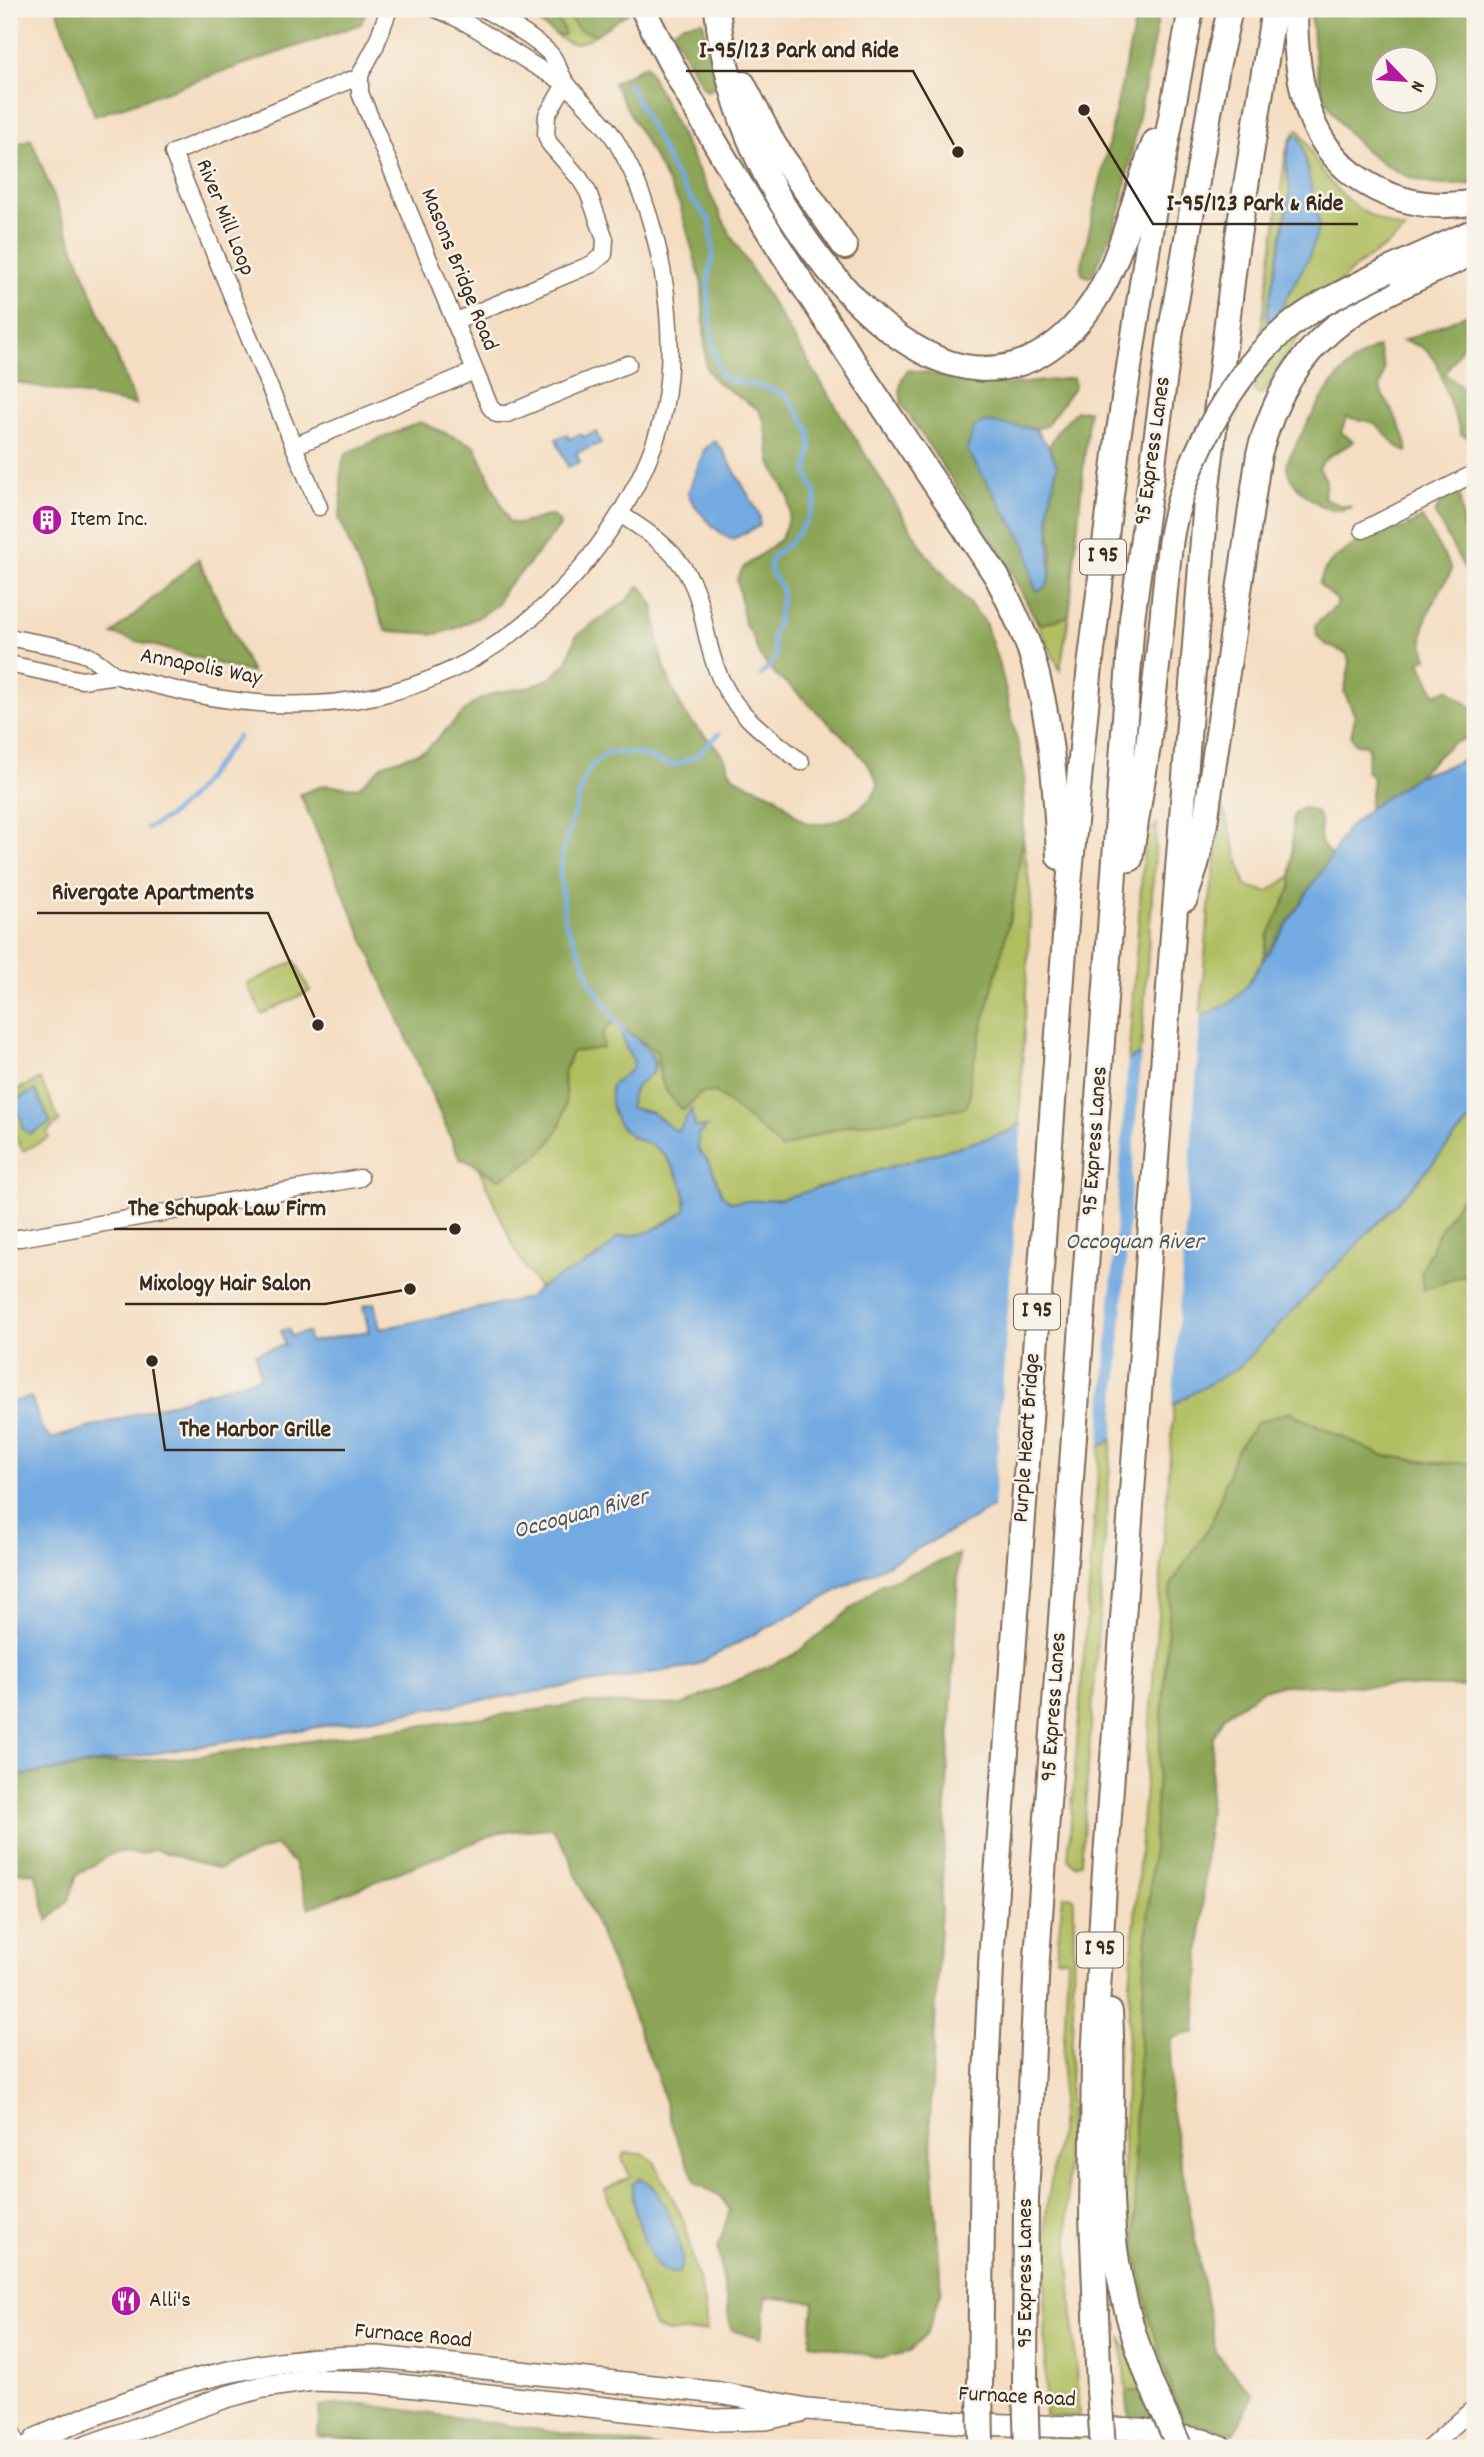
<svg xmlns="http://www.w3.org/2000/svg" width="1484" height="2457" font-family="Dekko,sans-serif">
	<rect width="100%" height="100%" fill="#f7f3e8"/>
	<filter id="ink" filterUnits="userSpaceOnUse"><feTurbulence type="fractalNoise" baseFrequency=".0143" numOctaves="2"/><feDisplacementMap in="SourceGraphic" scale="14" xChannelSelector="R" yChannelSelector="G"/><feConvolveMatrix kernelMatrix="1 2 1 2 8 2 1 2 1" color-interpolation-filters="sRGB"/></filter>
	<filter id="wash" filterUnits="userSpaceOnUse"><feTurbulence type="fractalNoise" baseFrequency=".00686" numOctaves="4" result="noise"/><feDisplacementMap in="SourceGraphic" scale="28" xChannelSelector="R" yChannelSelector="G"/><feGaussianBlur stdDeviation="1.57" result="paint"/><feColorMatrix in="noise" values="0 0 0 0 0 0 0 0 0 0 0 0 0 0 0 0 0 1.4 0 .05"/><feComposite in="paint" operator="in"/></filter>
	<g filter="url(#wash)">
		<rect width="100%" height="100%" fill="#f4ddc1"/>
		<g fill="#b0be60" stroke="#76743f" stroke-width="2">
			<path d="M550 9H563L579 30 597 34C582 44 571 48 556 35H564Z"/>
			<path d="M1298 129C1308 140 1311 155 1319 167 1342 201 1367 218 1405 230 1388 248 1366 256 1349 273 1314 306 1290 352 1264 392L1258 395 1253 388 1284 167C1286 152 1287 140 1298 129Z"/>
			<polygon points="1069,616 1060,670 1035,618 1042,624"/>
			<polygon points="1223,807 1246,886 1267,892 1292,876 1291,888 1286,902 1268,936 1263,960 1246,987 1229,1004 1200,1018 1209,908"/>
			<polygon points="1157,824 1141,1053 1128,1061 1145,835"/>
			<path d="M1023 838 1031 897 1019 1126 1008 1132 782 1199 731 1202 722 1195 710 1163 698 1150V1134L706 1127H695L693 1117 686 1116 684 1125 680 1131 672 1129 653 1113 629 1108C629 1098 634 1086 642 1079 645 1077 649 1076 652 1073 665 1058 632 1034 620 1029L627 1050 634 1062 632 1069 611 1087 631 1137C640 1140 651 1143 658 1149 673 1163 689 1190 685 1211L645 1234 617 1237C602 1262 565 1276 539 1288L519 1258 476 1162 486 1173 499 1179 533 1160 550 1143 566 1094 563 1077 572 1051 589 1050 613 1021 657 1052 660 1079 684 1110 701 1093 716 1092C737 1112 762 1127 781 1149L815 1135 854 1124 890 1121 915 1113 941 1112 970 1097V1077L1012 910Z"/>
			<polygon points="295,961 310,991 262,1014 247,984"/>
			<polygon points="40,1079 60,1121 47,1132 49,1138 23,1151 13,1133 12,1123 9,1120 9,1094"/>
			<polygon points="1475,1114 1475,1463 1435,1463 1381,1455 1335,1435 1236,1451 1212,1522 1171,1585 1134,2127 1136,2250 1167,2378 1182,2422 1157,2370 1144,2334 1134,2288 1127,2242 1123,2154 1130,1983 1174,1404 1239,1367 1414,1185"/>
			<polygon points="1112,1439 1081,1863 1075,1865 1068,1859 1100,1446"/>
			<polygon points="1069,1896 1074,1898 1073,2011 1067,2158 1068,2239 1079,2417 1045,2416 1046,2213 1060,2125 1068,1959 1056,1958 1063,1897"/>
			<polygon points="624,2153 642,2154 654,2161 683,2219 704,2303 707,2331 668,2333 654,2327 605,2190 630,2177 622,2157"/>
			<polygon points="1121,2336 1143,2391 1126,2391"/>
			<polygon points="1048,2434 1078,2438 1079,2448 1048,2448"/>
		</g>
		<g fill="#8ca556" stroke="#64683a" stroke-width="2" fill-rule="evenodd">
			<polygon points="57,9 358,9 366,12 361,24 95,116"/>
			<polygon points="521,9 550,9 563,28 564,35 556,35"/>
			<polygon points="563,9 629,9 628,13 597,34 579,30"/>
			<polygon points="1138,9 1160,9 1121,207 1114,228 1092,276 1088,277 1082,274 1081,268"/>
			<path d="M1311 9H1475V184C1461 185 1447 186 1432 184 1386 175 1337 133 1322 89 1314 64 1312 34 1311 9ZM1382 60H1424V102H1382Z"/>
			<polygon points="703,21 716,85 714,88 707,91 702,86 672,31 684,24"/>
			<path d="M646 65 731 236 927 555 985 622 1002 674 1025 775 1023 838 1012 910 970 1077V1097L966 1107 941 1112 915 1113 890 1121 854 1124 815 1135 781 1149C762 1127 737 1112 716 1092L701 1093 683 1110C660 1089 661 1082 657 1052L613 1022 603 1032V1048L572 1052C569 1059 564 1069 563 1078 563 1083 566 1089 566 1094 565 1142 536 1159 499 1179 484 1172 476 1162 460 1159L300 794 325 785 358 788 384 764 426 750 471 705 481 699 498 692 531 687 552 677 567 662 576 636 627 600 640 586C661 604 654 631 661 656 666 673 674 694 683 710 694 731 716 741 725 759 728 766 728 772 735 777 747 787 766 788 778 798 797 813 797 828 827 823 846 819 871 804 878 786L873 772 854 747 790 686 775 675 759 655 752 634 745 625 737 579 743 568 781 539 790 514 789 498 771 463 765 422 759 410 715 381 706 368 702 285 680 205 613 83Z"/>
			<polygon points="31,139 136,405 9,381 9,147"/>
			<path d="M1475 311V331H1472L1445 374 1464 388 1465 398 1474 420 1472 440 1461 434C1457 419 1450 406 1446 392 1438 364 1435 347 1403 341Z"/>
			<path d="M1378 347C1380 354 1384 362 1384 369 1385 379 1376 385 1383 396 1390 406 1410 442 1407 452 1394 448 1387 433 1376 425 1369 419 1356 420 1347 417L1341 432 1353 441C1341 453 1326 452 1319 468L1326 480 1324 498 1339 505 1352 507C1347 508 1341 511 1336 510 1317 509 1285 482 1287 462 1309 421 1332 366 1378 347Z"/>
			<path d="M909 370 1006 385 1073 378 1075 386 1046 426 1035 429 1013 426 967 450 1027 547 1034 586 1046 587 1050 577 1052 554 1049 505 1057 465 1049 447 1058 430 1076 411 1089 410 1069 616 1042 624 1035 618 1000 552 902 405C900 392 897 380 909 370Z"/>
			<path d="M420 422 475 446 509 522 519 524 551 515 559 521 560 526 529 564 503 591 498 604 481 616 454 629 437 634 386 631 339 519C345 497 336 473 346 453Z"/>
			<path d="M1459 489 1463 524 1475 556V588L1435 514C1439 500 1447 496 1459 489Z"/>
			<path d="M1422 518 1451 568V572C1436 598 1414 627 1427 658L1420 662 1435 694 1449 689C1457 699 1466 702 1475 710V735L1451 744 1417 776 1369 809 1373 778 1366 771 1369 752 1366 745 1356 744 1351 737 1355 716 1344 692 1350 663 1346 653C1331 647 1314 643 1315 625L1335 607 1338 601 1319 584 1325 569 1334 559 1356 543 1371 537 1378 531 1404 528Z"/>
			<polygon points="198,559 252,673 112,634"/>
			<path d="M1303 808C1331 812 1314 831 1323 846 1325 850 1329 852 1332 855L1263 960 1268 936 1291 888 1293 818 1296 812Z"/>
			<polygon points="1475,1176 1475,1271 1423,1290 1421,1273 1437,1235"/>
			<polygon points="1289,1412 1381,1455 1435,1463 1475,1463 1475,1687 1280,1685 1261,1691 1224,1716 1213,1737 1195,2033 1182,2034 1171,2040 1170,2102 1216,2353 1253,2395 1234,2434 1182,2422 1150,2319 1136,2250 1134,2127 1171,1585 1212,1522 1236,1451 1257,1422"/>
			<polygon points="959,1554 930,2121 941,2290 928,2332 909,2352 882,2358 810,2343 814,2302 766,2297 762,2338 731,2330 718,2248 730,2210 719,2195 696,2183 675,2135 656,2073 567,1852 552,1828 500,1832 309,1908 294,1863 275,1845 219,1869 154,1849 141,1854 115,1852 77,1875 69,1900 48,1921 35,1872 9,1873 9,1777 105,1763 191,1757 587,1703 682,1705 794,1655 880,1585"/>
			<polygon points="1126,2391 1143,2391 1153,2417 1129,2419"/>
			<polygon points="364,2404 662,2448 445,2448 318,2436 320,2406"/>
		</g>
		<g fill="#73aae1" stroke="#576a80" stroke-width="2">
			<polygon points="1296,135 1299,136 1302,144 1319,224 1318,230 1309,257 1275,319 1268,322 1267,316 1290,191 1286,159 1290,142"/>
			<polygon points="986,422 1035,429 1049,447 1057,465 1049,505 1050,577 1046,587 1038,591 1034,586 1027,547 967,450 974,427"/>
			<polygon points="596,432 601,443 576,453 580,462 568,467 556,439 567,434 569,439 581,434 583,437"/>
			<path d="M714 441 722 449 760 516 759 526 733 539C719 536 693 507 688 493L704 450Z"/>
			<path d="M1475 749V1114L1414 1185 1239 1367 951 1531 694 1666 9 1777V1403L31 1397 42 1429 51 1439 260 1377 256 1353 285 1345 281 1331 289 1329 291 1336 307 1332 310 1342 369 1331 363 1306 374 1303 380 1329 528 1298C553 1271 597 1270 617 1237 644 1236 663 1228 685 1211 689 1190 673 1159 655 1147 650 1143 641 1141 635 1138 614 1127 609 1108 611 1086L632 1069 634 1062 627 1050 620 1029C637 1036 658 1053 653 1073 640 1081 629 1092 630 1108L653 1113 672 1129 679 1131 691 1109 695 1127H707L698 1134V1150L710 1163 722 1195 731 1202 782 1199 1008 1132 1208 1013 1229 1004 1246 987 1332 855 1346 830 1369 809 1417 776 1457 763Z"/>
			<polygon points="35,1090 51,1123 30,1134 22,1128 22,1118 13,1112 9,1103"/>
			<path d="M641 2178C660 2185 683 2242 682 2262 682 2264 679 2271 679 2273 673 2273 667 2273 662 2270 646 2260 632 2203 632 2185Z"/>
		</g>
		<g fill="#f4ddc1">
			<polygon points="1201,1013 1172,1409 1113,1443 1141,1049"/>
			<polygon points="1128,1057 1099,1451 993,1511 1022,1120"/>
		</g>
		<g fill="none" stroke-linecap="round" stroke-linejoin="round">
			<g stroke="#73aae1" stroke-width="4.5">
				<polyline points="628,82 674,173 686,192 710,221 713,254 708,281 708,301 715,355 721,375 729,380 772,389 788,397 805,422 810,433 811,447 807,474 815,492 816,502 804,525 790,542 773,556 770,564 771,573 781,587 782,596 778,619 772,638 776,655 771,664 761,675"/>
				<path d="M147 828C187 813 211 769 238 737"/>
				<polyline points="623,1032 590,981 581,955 565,922 560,872 563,851 584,779 591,766 607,753 636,753 674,766 697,755 719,734"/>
			</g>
		</g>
	</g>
	<g filter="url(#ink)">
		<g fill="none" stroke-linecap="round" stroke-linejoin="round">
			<g stroke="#7c6957" stroke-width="19">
				<g id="minor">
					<polyline points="389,9 375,47 360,75 360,93 490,407 497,414 507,414 628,364"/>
					<path d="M436 9C484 27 520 61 566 83"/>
					<polyline points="454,322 592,264 604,254 605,239 588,192 580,179 549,143 546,135 547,115 566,83"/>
					<polyline points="294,446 475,371"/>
					<polyline points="319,507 173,153 350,80 359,80"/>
					<path d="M620 514C662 541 692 562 702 614 708 641 713 668 727 691 743 720 775 741 801 762"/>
					<polyline points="1363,530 1475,473"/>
					<path d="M9 637C33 643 61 645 84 654 96 658 105 669 116 675 129 681 146 682 159 686 229 704 303 712 375 696 482 673 567 602 623 509 641 478 657 445 664 409 680 326 660 216 617 143 604 120 583 104 567 84 561 76 558 65 552 56 542 43 500 18 484 9"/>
					<polyline points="9,664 82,680 117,675"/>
					<polyline points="9,1238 20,1238 360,1178"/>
					<polyline points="1429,2448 1475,2407"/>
				</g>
			</g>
			<g stroke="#7c6957" stroke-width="24">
				<g id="major">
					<polyline points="9,2432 15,2448"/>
					<path d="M29 2448 36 2439C153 2388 249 2355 378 2357L720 2393 807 2409 978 2424 1141 2429 1203 2440 1223 2448"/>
					<polyline points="83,2448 226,2397 263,2387 312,2380 371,2382 714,2420 766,2419 801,2411"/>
				</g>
			</g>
			<g stroke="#7c6957" stroke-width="28">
				<g id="highway">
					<path d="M643 9C742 209 875 390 997 577 1009 601 1021 625 1030 650 1051 717 1056 788 1059 857"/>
					<path d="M717 9C722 59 736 110 757 156 804 260 950 452 1072 329 1122 278 1129 205 1155 142"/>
					<path d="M1295 9C1295 44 1298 81 1310 115 1335 182 1406 216 1475 202"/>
					<polyline points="743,84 774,145 845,247"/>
					<polyline points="1386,271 1475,231"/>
					<polyline points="1130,859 1148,746 1162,622"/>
					<path d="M1185 899 1196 865 1205 823 1259 454C1294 325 1366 302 1475 252"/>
					<path d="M1110 2012C1115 2091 1105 2171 1115 2249 1121 2296 1134 2340 1151 2384"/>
					<polyline points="980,2385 983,2143 992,1945 1068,895 1089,675 1118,438 1151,226 1191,9"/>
					<polyline points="1025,2387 1026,2199 1037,1958 1132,619 1171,330 1217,67 1230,9"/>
					<polyline points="1099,2390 1092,2215 1094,2059 1104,1886 1151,1225 1207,487 1236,249 1274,9"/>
				</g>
			</g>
			<use href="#minor" stroke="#fff" stroke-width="16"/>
			<use href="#major" stroke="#fff" stroke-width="21"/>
			<use href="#highway" stroke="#fff" stroke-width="24"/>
			<g stroke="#7c6957" stroke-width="28" stroke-linecap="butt">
				<g id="highway-bridge">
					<path d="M1162 622C1165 592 1167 562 1172 532 1186 457 1236 365 1297 320 1325 300 1356 286 1386 271"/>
					<polyline points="1151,2384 1180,2448"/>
					<polyline points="980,2385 981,2448"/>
					<polyline points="1025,2387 1027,2448"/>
					<polyline points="1099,2390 1103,2448"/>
				</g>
			</g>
			<use href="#highway-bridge" stroke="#fff" stroke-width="24"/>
		</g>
	</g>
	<defs>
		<g id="building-disc" transform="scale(1.575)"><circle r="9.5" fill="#b5179e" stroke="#f7f3e8"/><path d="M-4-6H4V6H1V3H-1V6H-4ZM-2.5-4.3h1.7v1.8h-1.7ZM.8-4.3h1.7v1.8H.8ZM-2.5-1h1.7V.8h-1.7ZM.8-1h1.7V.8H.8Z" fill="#fff"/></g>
		<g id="restaurant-disc" transform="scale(1.575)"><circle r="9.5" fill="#b5179e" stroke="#f7f3e8"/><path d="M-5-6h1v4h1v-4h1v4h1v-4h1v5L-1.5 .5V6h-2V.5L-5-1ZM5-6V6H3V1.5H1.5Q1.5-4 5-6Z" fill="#fff"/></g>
	</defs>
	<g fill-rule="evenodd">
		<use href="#building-disc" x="47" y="520"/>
		<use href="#restaurant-disc" x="126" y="2301"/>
	</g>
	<g text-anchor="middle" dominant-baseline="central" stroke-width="5" stroke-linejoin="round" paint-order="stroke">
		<g fill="#f7f3e8" stroke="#73665b" stroke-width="2">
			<rect x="1080" y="539.5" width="46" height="35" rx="5"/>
			<rect x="1014" y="1294.5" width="46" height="35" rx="5"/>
			<rect x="1077" y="1932.5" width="46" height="35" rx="5"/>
		</g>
		<g font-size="21" font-weight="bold" fill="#3b2a1e">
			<text x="1103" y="557">I 95</text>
			<text x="1037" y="1312">I 95</text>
			<text x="1100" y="1950">I 95</text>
		</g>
		<g font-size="23" fill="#3b2a1e" stroke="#f7f3e8">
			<text transform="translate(224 218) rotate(68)">River Mill Loop</text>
			<text transform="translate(458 270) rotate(68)">Masons Bridge Road</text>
			<text transform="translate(1154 451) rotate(-82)">95 Express Lanes</text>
			<text transform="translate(201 668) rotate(11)">Annapolis Way</text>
			<text transform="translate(1096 1141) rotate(-86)">95 Express Lanes</text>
			<text transform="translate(1028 1438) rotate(-86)">Purple Heart Bridge</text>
			<text transform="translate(1055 1707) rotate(-86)">95 Express Lanes</text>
			<text transform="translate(1026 2273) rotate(-90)">95 Express Lanes</text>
			<text transform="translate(413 2337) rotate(5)">Furnace Road</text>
			<text transform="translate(1017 2398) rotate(3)">Furnace Road</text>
		</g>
		<g font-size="23" fill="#3b2a1e" stroke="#f7f3e8" text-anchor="start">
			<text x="70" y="520">Item Inc.</text>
			<text x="149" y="2301">Alli's</text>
		</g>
		<g font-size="24" font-style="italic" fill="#4f5762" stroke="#f7f3e8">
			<text x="1134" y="1243">Occoquan River</text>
			<text transform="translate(581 1515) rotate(-15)">Occoquan River</text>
		</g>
	</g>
	<path fill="none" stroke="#3b2a1e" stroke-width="2.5" d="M958 152L913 71H686M1084 110L1153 224H1358M318 1025L268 913H37M455 1229L340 1229H114M410 1289L325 1304H125M152 1361L165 1450H345"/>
	<g fill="#3b2a1e" stroke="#f7f3e8" stroke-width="2.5">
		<circle cx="958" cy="152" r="7"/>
		<circle cx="1084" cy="110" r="7"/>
		<circle cx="318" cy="1025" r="7"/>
		<circle cx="455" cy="1229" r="7"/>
		<circle cx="410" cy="1289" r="7"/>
		<circle cx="152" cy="1361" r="7"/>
	</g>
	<g font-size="24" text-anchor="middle" font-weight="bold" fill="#3b2a1e" stroke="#f7f3e8" stroke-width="5" stroke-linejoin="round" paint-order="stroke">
		<text x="799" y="57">I-95/123 Park and Ride</text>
		<text x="1255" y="210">I-95/123 Park &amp; Ride</text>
		<text x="153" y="899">Rivergate Apartments</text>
		<text x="227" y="1215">The Schupak Law Firm</text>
		<text x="225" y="1290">Mixology Hair Salon</text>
		<text x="255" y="1436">The Harbor Grille</text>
	</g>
	<rect width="1484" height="2457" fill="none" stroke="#f7f3e8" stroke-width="35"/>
	<g transform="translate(1404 80) rotate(115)"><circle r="33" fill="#f7f3e8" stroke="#aca397" stroke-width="2"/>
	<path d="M0-5L12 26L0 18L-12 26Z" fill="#b5179e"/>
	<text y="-10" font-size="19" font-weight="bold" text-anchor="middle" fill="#3b2a1e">N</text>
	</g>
</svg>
